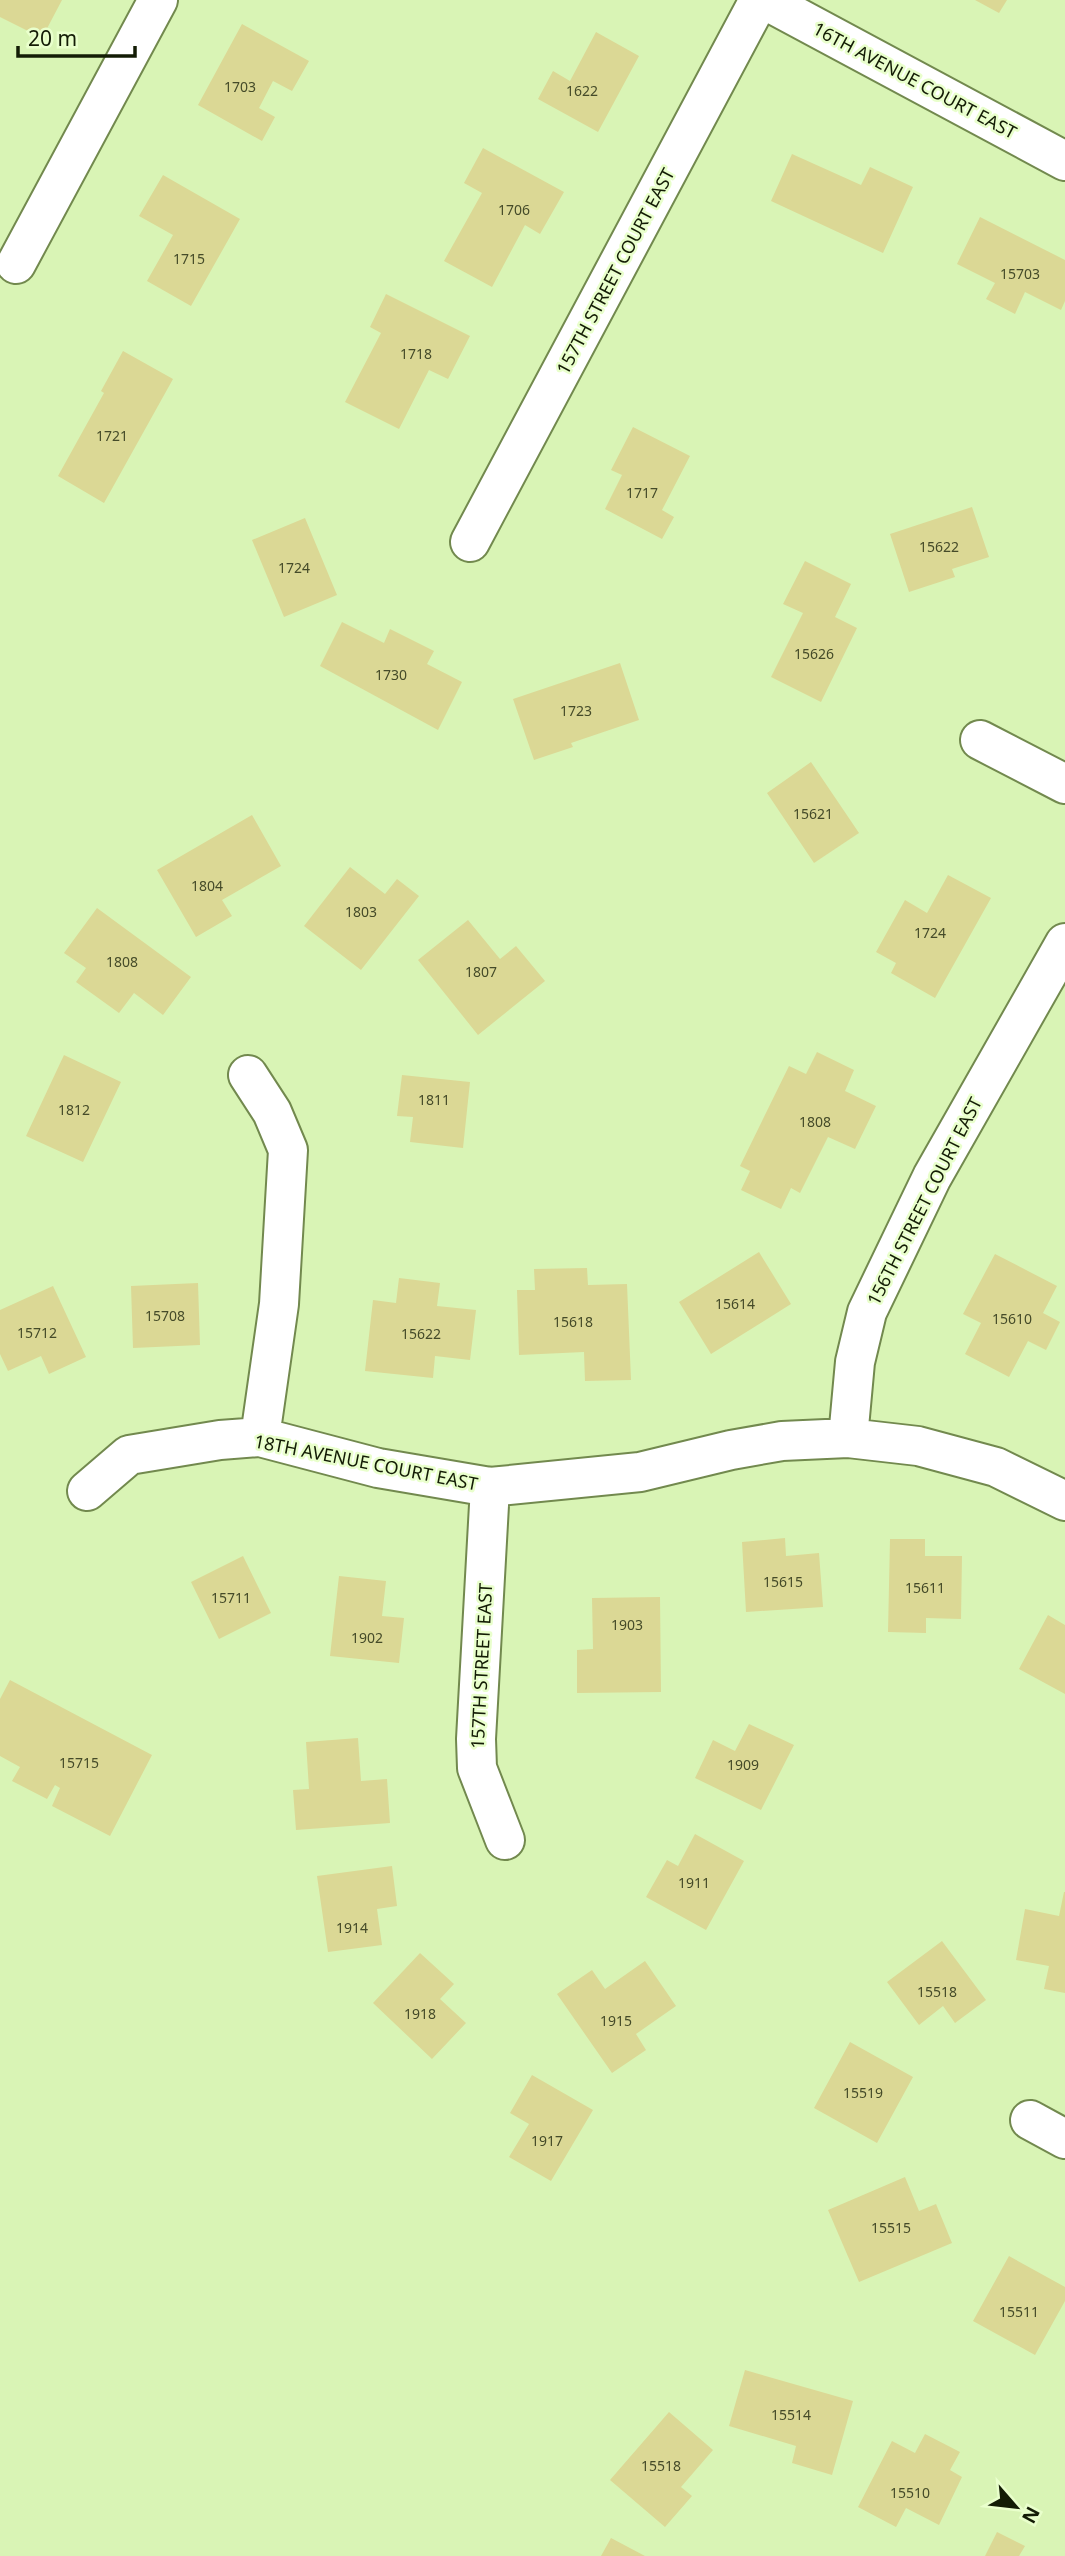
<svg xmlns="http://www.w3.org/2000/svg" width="1065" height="2556" viewBox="0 0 1065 2556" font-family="'Noto Sans',sans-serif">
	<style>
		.building { fill: #dbd895 }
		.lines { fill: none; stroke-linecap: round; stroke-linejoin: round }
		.minor-casing { stroke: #72894e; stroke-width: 42 }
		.minor { stroke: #fff; stroke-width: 38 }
		.labels { text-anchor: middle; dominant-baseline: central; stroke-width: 5; stroke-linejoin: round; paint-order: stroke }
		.number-label { font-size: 14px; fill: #454b29 }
		.street-label { font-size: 18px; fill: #131c05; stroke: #e9ffcc }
	</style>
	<rect width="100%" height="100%" fill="#d9f4b5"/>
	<!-- building -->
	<path class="building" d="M0 0H62L42 38 0 17Z
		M975 0H1007L999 13Z
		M242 24 309 61 292 91 273 81 259 108 275 117 262 141 198 105Z
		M596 32 639 56 598 132 538 99 553 71 570 81Z
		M483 148 564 192 540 234 525 225 492 287 444 261 482 193 464 183Z
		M792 154 861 185 870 167 913 187 883 253 771 201Z
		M163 175 240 219 191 306 147 281 173 235 139 216Z
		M980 217 1065 260V301L1061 310 1025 292 1015 314 986 299 995 283 957 264Z
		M386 294 470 336 448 379 429 370 399 429 345 402 381 333 370 327Z
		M123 351 173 379 104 503 58 476 104 393 101 391Z
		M633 427 690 456 662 510 674 517 662 539 605 509 622 475 611 470Z
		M972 507 989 557 952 569 955 577 909 592 890 534Z
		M305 518 337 595 284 617 252 540Z
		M805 561 851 584 835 617 857 628 821 702 771 677 803 613 783 604Z
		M342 622 384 643 390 629 434 651 427 664 462 682 438 730 320 666Z
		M620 663 639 720 571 743 573 747 534 760 513 699Z
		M811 762 859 833 814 863 767 793Z
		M252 815 281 866 222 900 232 916 196 937 157 870Z
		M350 867 385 894 397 879 419 896 361 970 304 926Z
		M948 875 991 898 935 998 891 973 896 963 876 952 905 900 927 913Z
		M97 908 191 977 163 1015 134 993 119 1013 76 982 86 968 64 953Z
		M468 920 500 959 516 946 545 981 478 1035 418 960Z
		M817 1052 854 1070 845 1091 876 1106 855 1149 828 1137 800 1193 791 1188 781 1209 741 1190 750 1171 740 1166 789 1066 806 1074Z
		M64 1055 121 1082 83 1162 26 1136Z
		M402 1075 470 1082 463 1148 410 1142 413 1117 397 1116Z
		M759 1252 791 1304 711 1354 679 1302Z
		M995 1254 1057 1286 1043 1313 1060 1322 1046 1350 1028 1341 1009 1377 965 1354 981 1323 963 1314Z
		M587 1268 588 1285 627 1284 631 1380 585 1381 584 1352 519 1355 517 1290H535L534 1269Z
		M399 1278 440 1283 437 1306 476 1310 470 1360 435 1356 433 1378 365 1371 373 1300 396 1303Z
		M198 1283 200 1345 133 1348 131 1286Z
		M53 1286 86 1357 49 1374 41 1356 8 1371 0 1354V1310Z
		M785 1538 786 1556 819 1553 823 1607 746 1612 742 1542Z
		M890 1539H925V1556H962L961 1619 926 1618V1633L888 1632Z
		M243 1556 271 1613 219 1639 191 1582Z
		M339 1576 386 1581 382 1616 404 1618 399 1663 330 1656Z
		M660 1597 661 1692 577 1693V1650L593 1649 592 1598Z
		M1048 1615 1065 1625V1694L1019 1669Z
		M10 1680 152 1755 110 1836 52 1806 60 1788 55 1785 47 1799 12 1781 20 1767 0 1756V1699Z
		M749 1724 794 1745 761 1810 695 1778 713 1740 735 1751Z
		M358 1738 361 1781 387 1779 390 1823 296 1830 293 1790 309 1789 306 1742Z
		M695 1834 744 1861 706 1930 646 1897 667 1860 678 1866Z
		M392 1866 397 1906 377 1909 382 1945 328 1952 317 1876Z
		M1064 1892H1065V1993L1044 1989 1049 1966 1016 1960 1025 1909 1059 1916Z
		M942 1941 986 2000 955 2023 943 2006 919 2025 887 1982Z
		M420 1953 454 1984 440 1999 466 2023 432 2059 373 2003Z
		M645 1961 676 2006 636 2034 646 2050 612 2073 557 1994 592 1970 605 1989Z
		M850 2042 913 2077 877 2143 814 2108Z
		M532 2075 593 2110 551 2181 509 2157 529 2124 510 2113Z
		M905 2177 919 2211 936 2204 952 2243 859 2282 828 2210Z
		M1009 2256 1065 2287V2301L1035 2355 973 2321Z
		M745 2370 853 2401 832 2475 792 2463 796 2446 729 2426Z
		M669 2412 713 2450 681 2487 692 2496 665 2527 610 2480Z
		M925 2434 960 2452 950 2470 962 2477 939 2525 906 2508 896 2527 858 2507 892 2441 915 2453Z
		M997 2532 1025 2546 1019 2556H985Z
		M611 2538 645 2556H601Z"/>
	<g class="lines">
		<defs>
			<path id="minor" d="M765 0 1065 161
				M16 264 158 0
				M470 542 759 0
				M980 740 1065 784
				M248 1075 272 1112 288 1150 279 1304 260 1437
				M848 1438 855 1362 867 1312 932 1177 1065 943
				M490 1487 476 1739 477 1768 505 1840
				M87 1491 129 1455 220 1440 260 1437 378 1468 490 1487 640 1472 731 1450 782 1441 848 1438 918 1446 996 1467 1065 1501
				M1030 2120 1065 2139"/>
		</defs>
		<!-- minor casing -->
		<use href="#minor" class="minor-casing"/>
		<!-- minor -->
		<use href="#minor" class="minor"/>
	</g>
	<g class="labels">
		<!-- number labels -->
		<g class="number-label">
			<text x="240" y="86">1703</text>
			<text x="582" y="90">1622</text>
			<text x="514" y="209">1706</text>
			<text x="189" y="258">1715</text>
			<text x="1020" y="273">15703</text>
			<text x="416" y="353">1718</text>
			<text x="112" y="435">1721</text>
			<text x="642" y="492">1717</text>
			<text x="939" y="546">15622</text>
			<text x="294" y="567">1724</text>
			<text x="814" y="653">15626</text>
			<text x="391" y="674">1730</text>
			<text x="576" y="710">1723</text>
			<text x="813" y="813">15621</text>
			<text x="207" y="885">1804</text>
			<text x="361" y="911">1803</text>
			<text x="930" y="932">1724</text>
			<text x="122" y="961">1808</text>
			<text x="481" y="971">1807</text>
			<text x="434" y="1099">1811</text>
			<text x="74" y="1109">1812</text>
			<text x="815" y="1121">1808</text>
			<text x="735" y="1303">15614</text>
			<text x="165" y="1315">15708</text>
			<text x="1012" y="1318">15610</text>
			<text x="573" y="1321">15618</text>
			<text x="37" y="1332">15712</text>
			<text x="421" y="1333">15622</text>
			<text x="783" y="1581">15615</text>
			<text x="925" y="1587">15611</text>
			<text x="231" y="1597">15711</text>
			<text x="627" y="1624">1903</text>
			<text x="367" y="1637">1902</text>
			<text x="79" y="1762">15715</text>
			<text x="743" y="1764">1909</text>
			<text x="694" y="1882">1911</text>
			<text x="352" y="1927">1914</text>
			<text x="937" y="1991">15518</text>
			<text x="420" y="2013">1918</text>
			<text x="616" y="2020">1915</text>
			<text x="863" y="2092">15519</text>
			<text x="547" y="2140">1917</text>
			<text x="891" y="2227">15515</text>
			<text x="1019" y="2311">15511</text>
			<text x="791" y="2414">15514</text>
			<text x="661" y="2465">15518</text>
			<text x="910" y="2492">15510</text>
		</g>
		<!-- street labels -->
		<g class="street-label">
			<text transform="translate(915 80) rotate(28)">16TH AVENUE COURT EAST</text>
			<text transform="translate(615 271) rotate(-62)">157TH STREET COURT EAST</text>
			<text transform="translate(924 1201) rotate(-63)">156TH STREET COURT EAST</text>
			<text transform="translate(366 1462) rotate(11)">18TH AVENUE COURT EAST</text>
			<text transform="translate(481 1666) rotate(-87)">157TH STREET EAST</text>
		</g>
	</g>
	<!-- north arrow -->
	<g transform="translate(1016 2507) rotate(118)" stroke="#e9ffcc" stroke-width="5" paint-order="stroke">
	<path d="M0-5L12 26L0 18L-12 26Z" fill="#131c05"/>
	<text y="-10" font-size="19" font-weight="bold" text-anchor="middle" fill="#131c05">N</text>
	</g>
	<!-- scale -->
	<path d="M18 46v10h117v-10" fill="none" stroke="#131c05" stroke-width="3.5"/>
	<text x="28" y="46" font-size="21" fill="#131c05" stroke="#e9ffcc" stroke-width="5" paint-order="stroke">20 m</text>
</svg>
